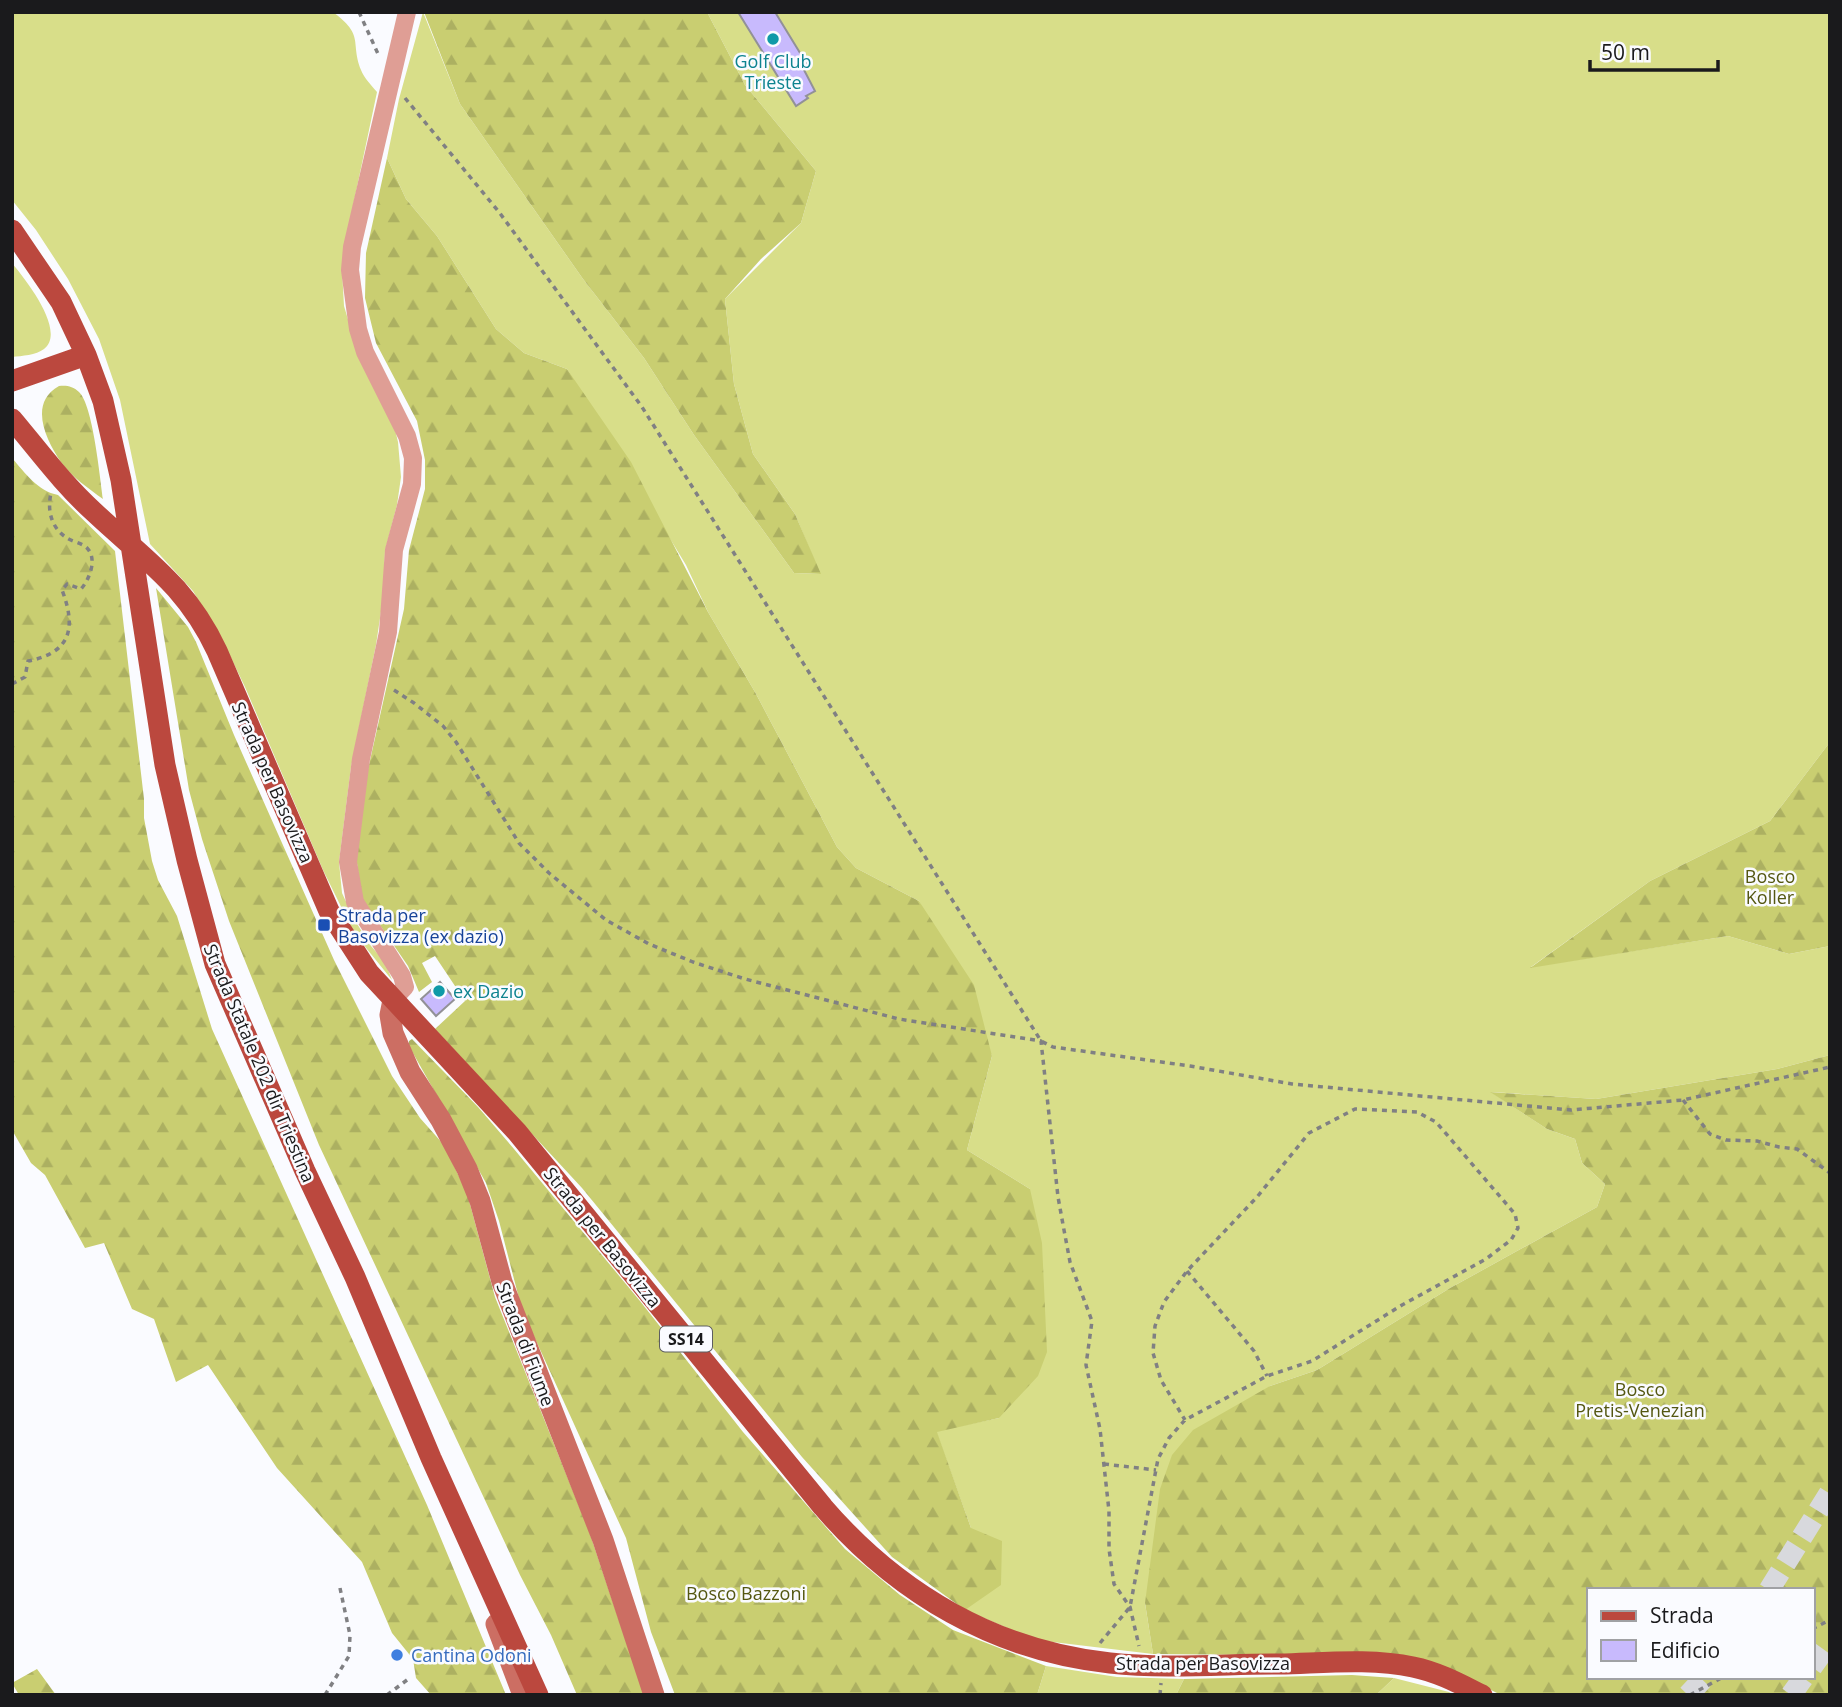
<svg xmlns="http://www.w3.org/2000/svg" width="1842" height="1707" viewBox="0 0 1842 1707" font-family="'Open Sans',sans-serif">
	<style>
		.grass { fill: #d8de89 }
		.forest { fill: url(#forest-firs); fill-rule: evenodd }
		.building { fill: #c8bafd; stroke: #929197; stroke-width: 2 }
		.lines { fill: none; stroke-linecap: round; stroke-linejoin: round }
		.highway-tunnel { stroke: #d8d9dd; stroke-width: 21; stroke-dasharray: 21 10; stroke-linecap: butt }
		.path { stroke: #808083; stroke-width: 3.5; stroke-dasharray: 5 5; stroke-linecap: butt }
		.street { stroke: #df9e95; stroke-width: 18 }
		.secondary { stroke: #cc6e63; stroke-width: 21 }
		.primary { stroke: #bb483e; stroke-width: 21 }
		.culture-dot { fill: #0f9aa8; stroke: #fafbff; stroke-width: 2.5 }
		.transit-dot { fill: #1a4fb4; stroke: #fafbff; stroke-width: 2.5 }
		.shop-dot { fill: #3f7fe0; stroke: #fafbff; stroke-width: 2.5 }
		.labels { text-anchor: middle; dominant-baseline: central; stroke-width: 5; stroke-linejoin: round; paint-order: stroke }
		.shield { fill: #fafbff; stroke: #5d5e60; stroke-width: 2 }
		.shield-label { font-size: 16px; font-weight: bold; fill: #1a1a1c }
		.culture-label { font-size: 18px; fill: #0d838f; stroke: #fafbff }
		.street-label { font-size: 18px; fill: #1a1a1c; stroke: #fafbff }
		.park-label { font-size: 18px; fill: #545711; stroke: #fafbff }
		.transit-label { font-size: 18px; fill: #164399; stroke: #fafbff; text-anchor: start }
		.shop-label { font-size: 18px; fill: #366cbe; stroke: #fafbff; text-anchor: start }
	</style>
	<defs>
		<pattern id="forest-firs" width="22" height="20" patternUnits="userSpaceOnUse" patternTransform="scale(1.75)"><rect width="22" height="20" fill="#c9ce71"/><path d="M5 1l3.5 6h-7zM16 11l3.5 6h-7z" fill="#acb061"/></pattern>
	</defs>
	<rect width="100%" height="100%" fill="#fafbff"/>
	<!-- grass -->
	<path class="grass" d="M12 12H333C365 36 350 41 361 70 364 78 372 86 377 92L345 244 342 270 344 306 358 353 392 417 398 442 401 477 397 505 385 551 383 598 376 645 351 767 339 862 342 893 354 919 371 946 385 962 392 980 354 933 323 870 245 687 221 637 193 591 150 544 120 400 99 339 68 279 36 230 12 200Z
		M423 12 460 104 583 279 644 358 694 435 794 573 820 574 795 514 753 454 734 384 725 299 801 223 816 171 745 85 707 12H1830V742L1770 821 1650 881 1531 967 1728 936 1789 954 1830 946V1055L1777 1069 1596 1099 1491 1092 1547 1129 1575 1139 1582 1163 1605 1184 1597 1207 1450 1288 1317 1370 1270 1386 1145 1603 1153 1654 1036 1640 965 1610 971 1528 936 1431 999 1418 1030 1189 967 1150 992 1056 919 901 856 868 837 847 755 692 708 612 686 565 567 369 524 353 496 329 437 236 406 199 387 158 399 99Z
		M12 263C25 279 67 331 44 349 36 355 22 356 12 357Z
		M1046 1666 1117 1677 1184 1679 1176 1695H1037Z
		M1394 1678 1449 1692 1454 1695H1376Z"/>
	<!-- forest -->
	<path class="forest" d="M424 12H707L745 85 816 171 801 223 761 259 725 299 734 384 753 454 795 514 821 574 794 573 694 435 644 358 583 279 460 104Z
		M387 158 406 199 437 236 496 329 524 353 567 369 631 462 708 612 755 692 837 847 856 868 919 901 974 985 992 1056 967 1150 1030 1189 1042 1243 1047 1352 1038 1376 999 1418 937 1432 971 1528 1002 1541 1001 1585 965 1610 892 1557 802 1457 582 1188 435 1029 465 1001 435 956 422 963 432 982 419 992 408 966 362 899 356 856 362 796 404 609 409 550 425 489V460L417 421 376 343 365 298 366 253Z
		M59 386C66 385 73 386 79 392 93 405 100 478 103 499 89 489 72 477 61 462 46 440 28 403 59 386Z
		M12 458C25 473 38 491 58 495L115 551 144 799V818L152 861 158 880 177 916 212 1029 427 1505 506 1695H431L416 1678 413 1659 392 1633 362 1562 277 1468 208 1365 176 1382 154 1319 132 1309 104 1243 85 1248 45 1175 31 1163 12 1130Z
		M156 588 188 627 196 642 234 735 334 960 392 1076 420 1118 444 1145 467 1193 495 1297 589 1531 644 1695H577L551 1635 520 1575 319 1145 229 921 202 839 189 790Z
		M1830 742V946L1789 954 1728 936 1530 968 1650 881 1770 821Z
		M412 1039 478 1107 514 1149 640 1301 743 1432 845 1549 900 1595 953 1630 1046 1666 1037 1695H675L651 1632 626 1538 522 1310 499 1221 486 1183 409 1046V1041Z
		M1830 1055V1695H1501L1459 1674 1259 1655 1153 1654 1145 1603 1160 1489 1172 1455 1193 1430 1270 1386 1317 1370 1450 1288 1597 1207 1605 1184 1582 1163 1575 1139 1547 1129 1490 1092 1596 1099 1777 1069ZM1588 1590H1812V1677H1588Z
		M37 1669 56 1695H19L12 1683Z
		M1352 1675 1394 1678 1376 1695H1176L1184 1679Z"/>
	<!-- building -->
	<path class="building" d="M738 12H775L808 66 803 68 815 91 806 96 808 98 796 106Z
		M440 982 455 999 436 1016 421 999Z"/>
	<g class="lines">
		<!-- highway-tunnel -->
		<path class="highway-tunnel" d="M1769 1590 1830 1492
			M1812 1667 1830 1642
			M1688 1695 1705 1677
			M1791 1695 1804 1677"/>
		<!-- path -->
		<path class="path" d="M359 12 379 56
			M405 98 499 212 642 407 1041 1041 1053 1047 1190 1066 1292 1084 1571 1110 1683 1100 1830 1067
			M12 684 25 677 28 661C70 653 77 629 62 590L67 584 81 589C89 580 98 559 87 548 82 543 73 542 67 538 51 528 47 510 51 493
			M394 690 414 703 443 726 456 742 519 843 549 873 606 920 649 944 693 962 745 979 899 1019 1041 1041 1058 1197 1064 1230 1070 1262 1092 1321 1086 1365 1100 1429 1109 1511V1549L1114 1584 1130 1607 1139 1646
			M1683 1100 1710 1134 1726 1140 1757 1141 1779 1147 1797 1149 1830 1173
			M1187 1271 1254 1351 1267 1376
			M1104 1464 1156 1470
			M1812 1629 1830 1620
			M1100 1643 1130 1607 1158 1459 1169 1438 1185 1420 1267 1376 1312 1361 1402 1305 1486 1259 1511 1240 1518 1228 1515 1214 1436 1122 1417 1112 1355 1109 1309 1133 1257 1197 1187 1271 1164 1302 1155 1326 1153 1353 1161 1380 1185 1420
			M325 1695 349 1656 350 1635 340 1588
			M387 1695 411 1677
			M1160 1695 1161 1683
			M1690 1695 1723 1677"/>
		<!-- street -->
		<path class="street" d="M393 1000 405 987 402 976 355 902 348 862 361 759 388 632 394 550 412 484 413 458 407 436 365 352 358 329 350 270 352 247 407 12"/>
		<!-- secondary -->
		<path class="secondary" d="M393 1000 390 1015 393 1033 410 1072 441 1120 467 1169 480 1201 502 1282 603 1540 654 1695
			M496 1624 523 1695"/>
		<!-- primary -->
		<path class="primary" d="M12 230 61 302 86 355 103 401 121 480 165 765 187 860 215 964 305 1171 355 1277 431 1458 538 1695
			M12 381 86 355
			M12 419C39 451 63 484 94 512 145 560 186 585 217 651L329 911 369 973 517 1132 823 1507C898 1594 996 1651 1110 1663 1166 1669 1224 1664 1280 1664 1324 1663 1371 1658 1413 1667 1438 1672 1460 1684 1482 1695"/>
	</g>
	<!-- markers -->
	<g class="culture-dot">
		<circle cx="773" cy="39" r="7"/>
		<circle cx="439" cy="991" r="7"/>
	</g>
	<rect class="transit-dot" x="317" y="918" width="14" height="14" rx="3.5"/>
	<circle class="shop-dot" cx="397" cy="1655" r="7"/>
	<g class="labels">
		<!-- shield labels -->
		<rect class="shield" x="660" y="1326.5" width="52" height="25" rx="5"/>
		<g class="shield-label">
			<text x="686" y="1339">SS14</text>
		</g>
		<!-- culture labels -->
		<g class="culture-label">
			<text x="773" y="61">Golf Club<tspan x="773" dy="21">Trieste</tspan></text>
			<text x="453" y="991" text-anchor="start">ex Dazio</text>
		</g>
		<!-- street labels -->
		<g class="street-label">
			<text transform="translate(273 782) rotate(66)">Strada per Basovizza</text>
			<text transform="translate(260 1063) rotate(67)">Strada Statale 202 dir Triestina</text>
			<text transform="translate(603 1237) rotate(51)">Strada per Basovizza</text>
			<text transform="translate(526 1344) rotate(69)">Strada di Fiume</text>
			<text x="1203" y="1663">Strada per Basovizza</text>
		</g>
		<!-- park labels -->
		<g class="park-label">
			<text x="1770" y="876">Bosco<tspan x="1770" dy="21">Koller</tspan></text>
			<text x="1640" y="1389">Bosco<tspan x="1640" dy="21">Pretis-Venezian</tspan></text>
			<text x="746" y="1593">Bosco Bazzoni</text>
		</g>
		<!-- transit labels -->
		<g class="transit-label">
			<text x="338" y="915">Strada per<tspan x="338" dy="21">Basovizza (ex dazio)</tspan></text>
		</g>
		<!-- shop labels -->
		<g class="shop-label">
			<text x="411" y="1655">Cantina Odoni</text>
		</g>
	</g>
	<!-- border -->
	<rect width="1842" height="1707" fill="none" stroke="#1a1a1c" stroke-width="28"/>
	<!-- legend -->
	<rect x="1587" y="1588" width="228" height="91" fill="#fafbff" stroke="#a0a1a4" stroke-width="2"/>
	<rect x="1601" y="1611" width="35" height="10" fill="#bb483e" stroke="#a0a1a4" stroke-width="2"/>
	<text x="1650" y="1623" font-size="21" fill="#1a1a1c">Strada</text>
	<rect x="1601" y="1640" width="35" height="21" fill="#c8bafd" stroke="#a0a1a4" stroke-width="2"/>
	<text x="1650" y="1658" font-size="21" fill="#1a1a1c">Edificio</text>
	<!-- scale -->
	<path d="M1590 60v10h128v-10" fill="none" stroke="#1a1a1c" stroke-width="3.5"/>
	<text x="1601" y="60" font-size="21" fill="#1a1a1c" stroke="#fafbff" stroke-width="5" paint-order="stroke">50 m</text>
</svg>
